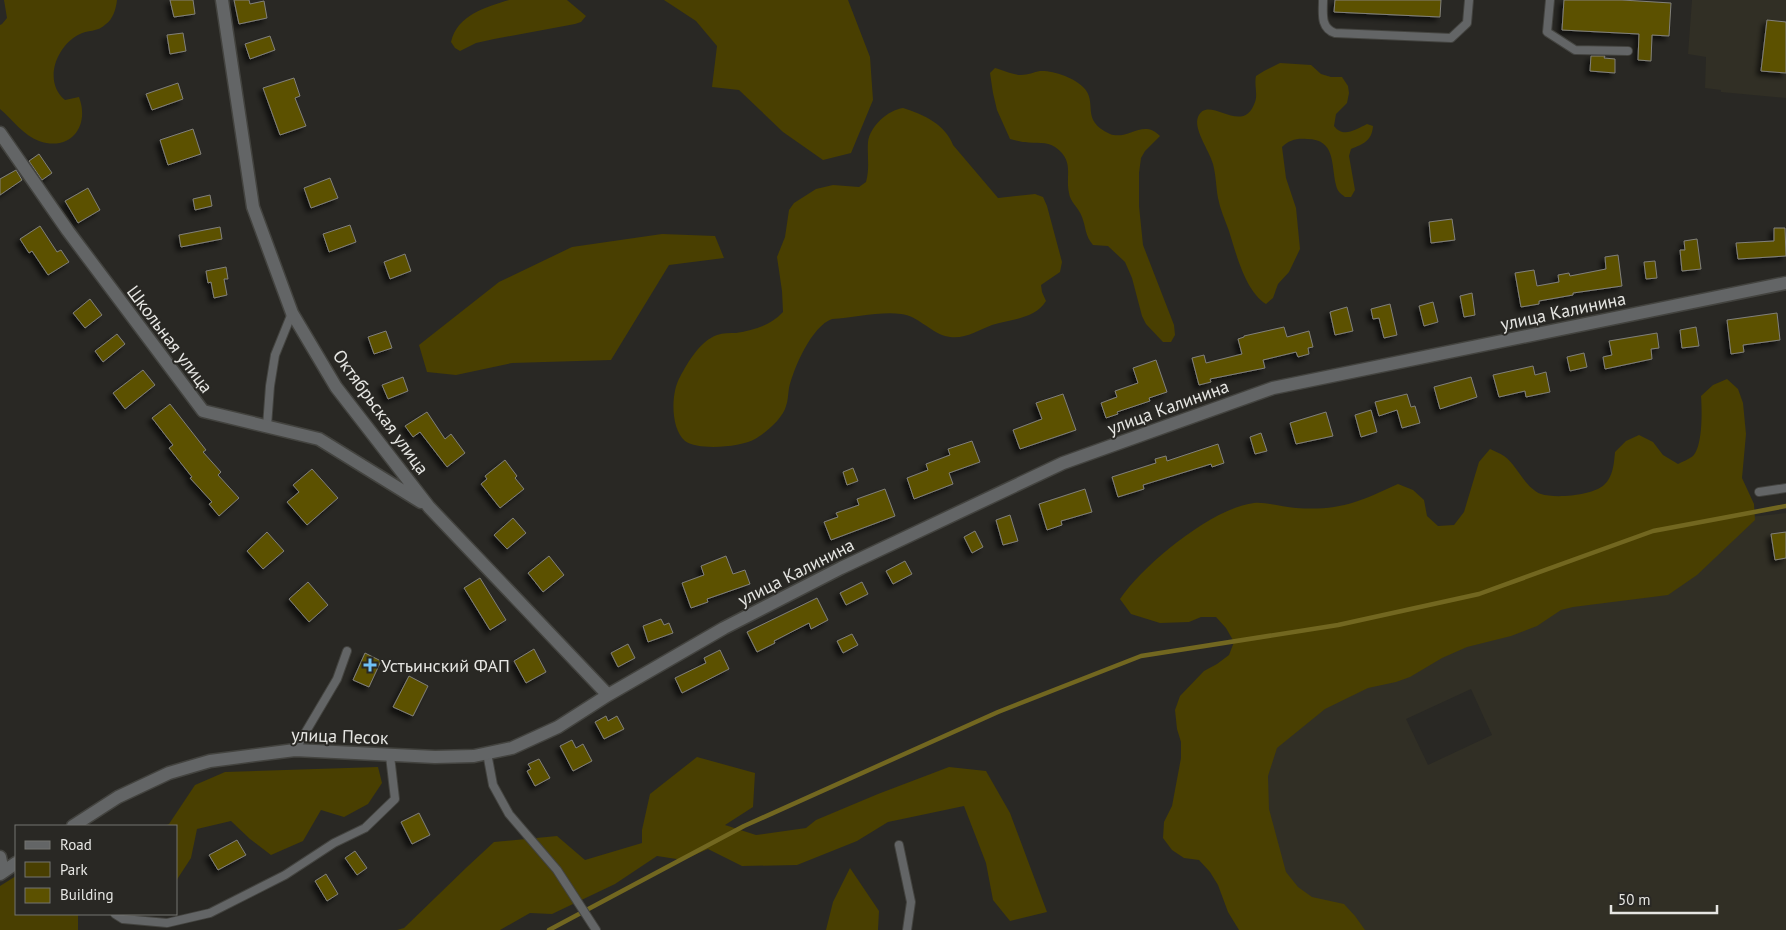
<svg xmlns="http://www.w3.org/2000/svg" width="1786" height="930" viewBox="0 0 1786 930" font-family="'PT Sans',sans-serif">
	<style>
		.built { fill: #312f25; fill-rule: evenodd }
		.green { fill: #493f01 }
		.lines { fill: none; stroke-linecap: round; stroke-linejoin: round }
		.stream { stroke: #726720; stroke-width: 4.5 }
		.building { fill: #5c5100; stroke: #81807b; filter: url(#shadow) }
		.service-casing { stroke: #43433f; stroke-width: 10 }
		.minor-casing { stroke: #43433f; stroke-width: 15 }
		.service { stroke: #636566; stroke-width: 8 }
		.minor { stroke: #636566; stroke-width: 12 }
		.poi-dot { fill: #70c1f4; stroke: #292824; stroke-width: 2 }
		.labels { text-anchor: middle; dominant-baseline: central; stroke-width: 4; stroke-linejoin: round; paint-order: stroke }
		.street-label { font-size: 18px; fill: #e6e6e3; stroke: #292824 }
		.poi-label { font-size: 18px; fill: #e6e6e3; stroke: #292824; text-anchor: start }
	</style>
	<defs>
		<filter id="shadow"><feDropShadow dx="-4" dy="4" stdDeviation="2.5" flood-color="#0009"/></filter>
	</defs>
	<rect width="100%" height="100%" fill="#292824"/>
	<!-- built -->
	<path class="built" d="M1692 0H1786V98L1721 92V90L1705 88 1706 57 1688 54Z
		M1786 513V930H1301L1236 717 1683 524ZM1471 689 1492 735 1428 765 1406 719Z"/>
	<!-- green -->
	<path class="green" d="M4 0H117C116 9 113 19 106 24 97 33 88 29 78 35 56 47 43 82 65 100L79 97C90 126 71 152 39 141 24 136 12 119 0 109V25L2 24 7 18Z
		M509 0H567L586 16 581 22 575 24 494 39 476 43 460 51 455 48 451 42C457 15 486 7 509 0Z
		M664 0H848L870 57 873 100 851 153 823 160 783 132 739 90 712 87 717 46 696 21Z
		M1280 63 1311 65 1321 74 1331 77H1342L1348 86 1349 93 1347 103 1336 114 1334 126C1343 138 1355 130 1367 124L1373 126C1372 141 1363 144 1351 149L1349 156 1355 190 1351 197H1345C1341 194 1337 191 1336 185 1331 165 1336 139 1307 139 1297 138 1289 140 1282 147L1286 178 1296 208 1300 249 1289 272 1278 284 1273 298 1266 304C1245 291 1236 253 1229 231 1225 220 1220 209 1218 198 1216 187 1216 175 1213 164 1210 152 1193 129 1198 117 1208 93 1243 138 1255 102 1258 94 1254 85 1256 76L1264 71Z
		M995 68C1003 70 1013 75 1021 75 1028 75 1034 72 1040 71 1052 70 1075 78 1083 87 1099 102 1079 120 1110 134 1128 141 1143 118 1160 136L1145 151 1141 158 1139 173V206L1143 245 1174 325 1175 335 1171 342H1163L1146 324 1142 316 1132 278 1125 262 1108 246 1093 245C1085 236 1086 227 1082 217 1079 208 1070 202 1069 193 1065 175 1075 161 1055 147 1047 141 1035 144 1025 142 1020 142 1015 140 1010 139L997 110 993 93 990 73Z
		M903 108C923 114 946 125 953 145L998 198 1035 194 1043 197 1047 206 1062 262 1060 272 1041 285 1042 292 1046 301C1035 319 1011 319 992 325 976 331 963 341 945 336 929 331 918 316 901 314 881 311 853 318 832 319 812 326 794 367 789 388 788 394 788 401 786 406 783 418 766 433 755 439 741 447 699 451 685 441 670 428 671 392 680 377 688 362 700 341 717 335 723 333 730 333 736 333 754 330 770 326 783 312L782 291 777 257 785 237 789 210 794 203 816 189 833 185 859 187 866 182C870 168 867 155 868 142 870 126 888 110 903 108Z
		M662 234 715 236 724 258 669 265 611 360 512 363 456 375 427 372 419 345 499 282 572 247Z
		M1727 379 1738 389 1743 403 1746 434 1742 478 1754 504 1755 520 1697 575 1668 595 1573 607 1561 610 1537 626 1511 636 1467 647 1442 658 1410 677 1396 682 1368 688 1325 709 1277 748 1268 776 1269 809 1286 872 1298 887 1312 897 1344 904 1355 916 1365 930H1239L1228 912 1218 885 1210 872 1199 860 1184 858 1172 850 1163 838 1164 822 1172 806 1181 758V742L1177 729 1175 710 1180 696 1204 671 1217 664 1229 655 1234 642 1226 628 1216 617H1201L1189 622 1160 623 1131 614 1120 599C1144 564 1212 508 1254 503 1268 502 1282 507 1296 508 1339 511 1359 502 1398 484L1413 490 1424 500 1427 516 1438 526 1454 525 1464 512 1479 462 1490 449C1494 451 1500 453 1504 456 1518 466 1524 487 1541 494 1556 499 1593 495 1604 485 1613 477 1614 463 1615 452L1626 441 1639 435 1653 442 1663 455 1678 464C1682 462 1689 459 1693 456 1703 446 1702 410 1701 396L1713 385Z
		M697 757 755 773 753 807 725 825 756 835 806 828 816 820 878 794 949 767 986 771 1010 813 1047 912 1010 921 993 900 986 863 964 806 888 822 857 841 797 865 742 866 708 849 683 860 657 856 615 884 552 914 530 913 500 930H397L404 928 467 867 494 842 557 836 585 860 642 843V830L650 794Z
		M378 767 382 783 368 804 344 817 321 810 303 841 271 855 250 839 231 821 197 829 191 858 176 881V826H164L169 824 195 785 225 772Z
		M850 868 879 911 878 930H826L833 902Z
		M16 876V914H78V930H0V886Z"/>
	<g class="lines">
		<!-- stream -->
		<path class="stream" d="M549 930 744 826 998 712 1141 656 1338 625 1479 594 1653 531 1786 506"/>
	</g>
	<!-- building -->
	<path class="building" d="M170 0H193L195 14 174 17Z
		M234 0H249L250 4 264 1 267 18 239 24Z
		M1335 0H1441L1440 17 1334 12Z
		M1564 0H1622L1671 3 1669 36 1652 35 1651 61 1638 60 1639 34 1562 30Z
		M1767 20 1786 22V73L1761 71Z
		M183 33 186 51 170 54 167 35Z
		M270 36 275 50 250 59 245 44Z
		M1591 56H1605L1604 58 1615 59V73L1590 71Z
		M294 78 300 96 295 98 306 126 280 135 263 88Z
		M178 83 183 99 152 110 146 94Z
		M193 129 201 154 168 165 160 140Z
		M39 154 52 173 42 180 29 161Z
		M16 170 22 180 0 195V179Z
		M330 178 338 198 311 208 304 188Z
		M88 188 100 210 78 223 65 201Z
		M210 195 212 206 195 210 193 199Z
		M1452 219 1455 240 1431 243 1429 222Z
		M350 225 356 242 329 252 323 234Z
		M40 226 57 252 61 250 69 262 48 275 32 251 29 253 20 239Z
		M220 227 222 239 181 247 179 235Z
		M1774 228H1785L1786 256 1738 259 1736 243 1774 241Z
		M1697 239 1701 269 1682 271 1680 250H1685L1684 241Z
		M405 254 411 271 390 279 384 262Z
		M1618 255 1622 286 1573 293V295L1539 301V304L1521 307 1515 273 1534 270 1537 286 1559 282 1558 275 1569 273 1570 276 1606 269 1605 257Z
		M1655 261 1657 278 1646 279 1644 262Z
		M226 267 228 279H224L227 295 214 298 211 282 208 283 206 271Z
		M1472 293 1475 315 1464 317 1460 296Z
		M90 299 102 315 85 328 73 313Z
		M1433 302 1438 322 1424 326 1419 306Z
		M1390 304 1397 335 1384 338 1379 318 1373 319 1371 309Z
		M1347 307 1353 331 1335 335 1330 312Z
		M1777 313 1780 340 1743 345 1744 352 1731 354 1727 320Z
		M1284 327 1287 337 1309 331 1313 347 1308 348 1309 354 1298 357 1296 352 1263 360 1265 368 1210 379 1211 382 1199 385 1192 358 1204 355 1206 363 1242 354 1238 339 1244 337V336Z
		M1696 327 1699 346 1682 348 1680 330Z
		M386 331 392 348 374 354 368 337Z
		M1657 333 1659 348 1651 349 1652 359 1605 369 1603 357 1612 355 1609 341Z
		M117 334 125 344 103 362 95 351Z
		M1584 353 1587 367 1570 371 1567 357Z
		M1156 360 1167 392 1149 398 1150 401 1117 412 1118 414 1106 418 1101 403 1117 397 1115 391 1138 383 1133 368Z
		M1533 366 1535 375 1546 372 1550 392 1526 397 1525 391 1499 397 1493 375Z
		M143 370 155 385 125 409 113 393Z
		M403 377 408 391 388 399 382 385Z
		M1471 377 1477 397 1440 409 1434 387Z
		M1063 394 1076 430 1020 449 1013 430 1042 419 1036 403Z
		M1407 394 1411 407 1415 406 1420 423 1402 428 1397 410 1379 416 1375 402Z
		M170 404 206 450 203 452 221 472 218 475 239 498 219 516 209 504 212 502 190 478 192 477 169 448 173 445 152 418Z
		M1371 410 1377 432 1361 437 1355 415Z
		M427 412 445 439 451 434 465 453 447 467 420 432 413 437 405 426Z
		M1326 412 1333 436 1296 444 1290 423Z
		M1261 433 1267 451 1255 454 1250 437Z
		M972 441 980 462 949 473 953 484 914 499 907 478 928 470 926 464 950 455 948 449Z
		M1218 444 1224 463 1212 467 1211 464 1143 485 1144 489 1118 497 1112 477 1156 463 1155 459 1166 456 1167 461Z
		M505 460 517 476 515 478 524 489 500 508 481 484 487 479 485 476Z
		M853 468 858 481 847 485 843 472Z
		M312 469 338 498 307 525 287 502 299 492 293 485Z
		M885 489 895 516 831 540 824 522 838 517 836 513 859 505 857 499Z
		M1085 489 1092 512 1061 521 1062 525 1047 530 1039 504Z
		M1010 515 1018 541 1003 545 996 520Z
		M513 518 526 533 507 549 494 535Z
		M975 531 983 547 972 553 964 537Z
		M267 532 284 551 263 569 247 551Z
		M1786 532V558L1775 560 1771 534Z
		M549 556 564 575 543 592 528 573Z
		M726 556 733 574 745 570 750 584 707 599 708 602 691 608 682 583 704 575 701 566Z
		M905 561 912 574 893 584 886 571Z
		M480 578 506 620 490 630 464 588Z
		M308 582 328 605 309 622 289 599Z
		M862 582 868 594 846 605 840 593Z
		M817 598 828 620 811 629 809 623 774 641 775 643 757 652 747 632Z
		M661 619 664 625 669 623 673 633 648 642 643 626Z
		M852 634 858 645 843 653 837 641Z
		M628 644 635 658 618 667 611 653Z
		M534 649 546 672 526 683 514 661Z
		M720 650 729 669 682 693 675 678 706 663 704 658Z
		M365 653 381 661 369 687 353 680Z
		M409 676 428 686 413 716 393 707Z
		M606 716 608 721 617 716 624 729 604 739 595 722Z
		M572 740 576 748 583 744 592 761 573 771 560 746Z
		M539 759 550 778 535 786 527 771 531 769 528 764Z
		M419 813 430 835 412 844 401 822Z
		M237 840 246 855 218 870 209 855Z
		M355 851 367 868 357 875 345 858Z
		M326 874 338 894 327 901 315 881Z"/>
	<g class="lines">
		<defs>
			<path id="service" d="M1323 0C1323 13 1320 28 1335 33L1451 38 1467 23 1469 0
				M1550 0 1547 32 1575 50 1628 51
				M267 426 270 386 275 355 292 313
				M1759 492 1786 488
				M295 750 337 679 347 651
				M487 753 493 785 509 814 557 870 596 930
				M899 845 911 902 907 930
				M115 914 123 919 167 923 210 913 285 875 334 843 365 828 395 799 390 756"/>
			<path id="minor" d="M222 0 253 207 292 313 336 387 429 507 608 695
				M0 133 68 231 203 411 319 439 421 502
				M73 826 118 797 169 773 210 761 295 750 435 757 474 756 512 748 558 727 608 695 724 628 841 568 1063 463 1273 388 1786 283
				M0 857 3 872
				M0 874 16 863"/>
		</defs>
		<!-- service casing -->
		<use href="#service" class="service-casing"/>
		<!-- minor casing -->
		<use href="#minor" class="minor-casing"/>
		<!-- service -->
		<use href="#service" class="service"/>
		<!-- minor -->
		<use href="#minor" class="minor"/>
	</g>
	<!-- markers -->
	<path class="poi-dot" d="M367.5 657.5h5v5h5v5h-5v5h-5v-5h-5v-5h5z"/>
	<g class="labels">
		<!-- street labels -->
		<g class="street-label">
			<text transform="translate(1563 311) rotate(-12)">улица Калинина</text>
			<text transform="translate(170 339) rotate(53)">Школьная улица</text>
			<text transform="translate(1168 407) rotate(-20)">улица Калинина</text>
			<text transform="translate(381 412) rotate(54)">Октябрьская улица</text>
			<text transform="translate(796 572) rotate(-27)">улица Калинина</text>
			<text transform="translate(340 736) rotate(2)">улица Песок</text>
		</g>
		<!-- poi labels -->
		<g class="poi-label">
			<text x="381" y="665">Устьинский ФАП</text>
		</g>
	</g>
	<!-- legend -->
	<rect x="15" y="825" width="162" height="90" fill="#292824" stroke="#757470"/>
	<rect x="25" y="841" width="25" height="8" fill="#636566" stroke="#757470"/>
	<text x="60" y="850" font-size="15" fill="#e6e6e3">Road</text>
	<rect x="25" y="862" width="25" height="15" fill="#493f01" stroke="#757470"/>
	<text x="60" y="875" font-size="15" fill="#e6e6e3">Park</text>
	<rect x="25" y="888" width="25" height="15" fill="#5c5100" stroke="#757470"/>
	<text x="60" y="900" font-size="15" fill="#e6e6e3">Building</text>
	<!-- scale -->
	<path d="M1611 905v8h106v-8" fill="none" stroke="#e6e6e3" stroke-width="2.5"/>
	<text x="1618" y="905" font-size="15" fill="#e6e6e3" stroke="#292824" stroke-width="4" paint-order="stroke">50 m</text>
</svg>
